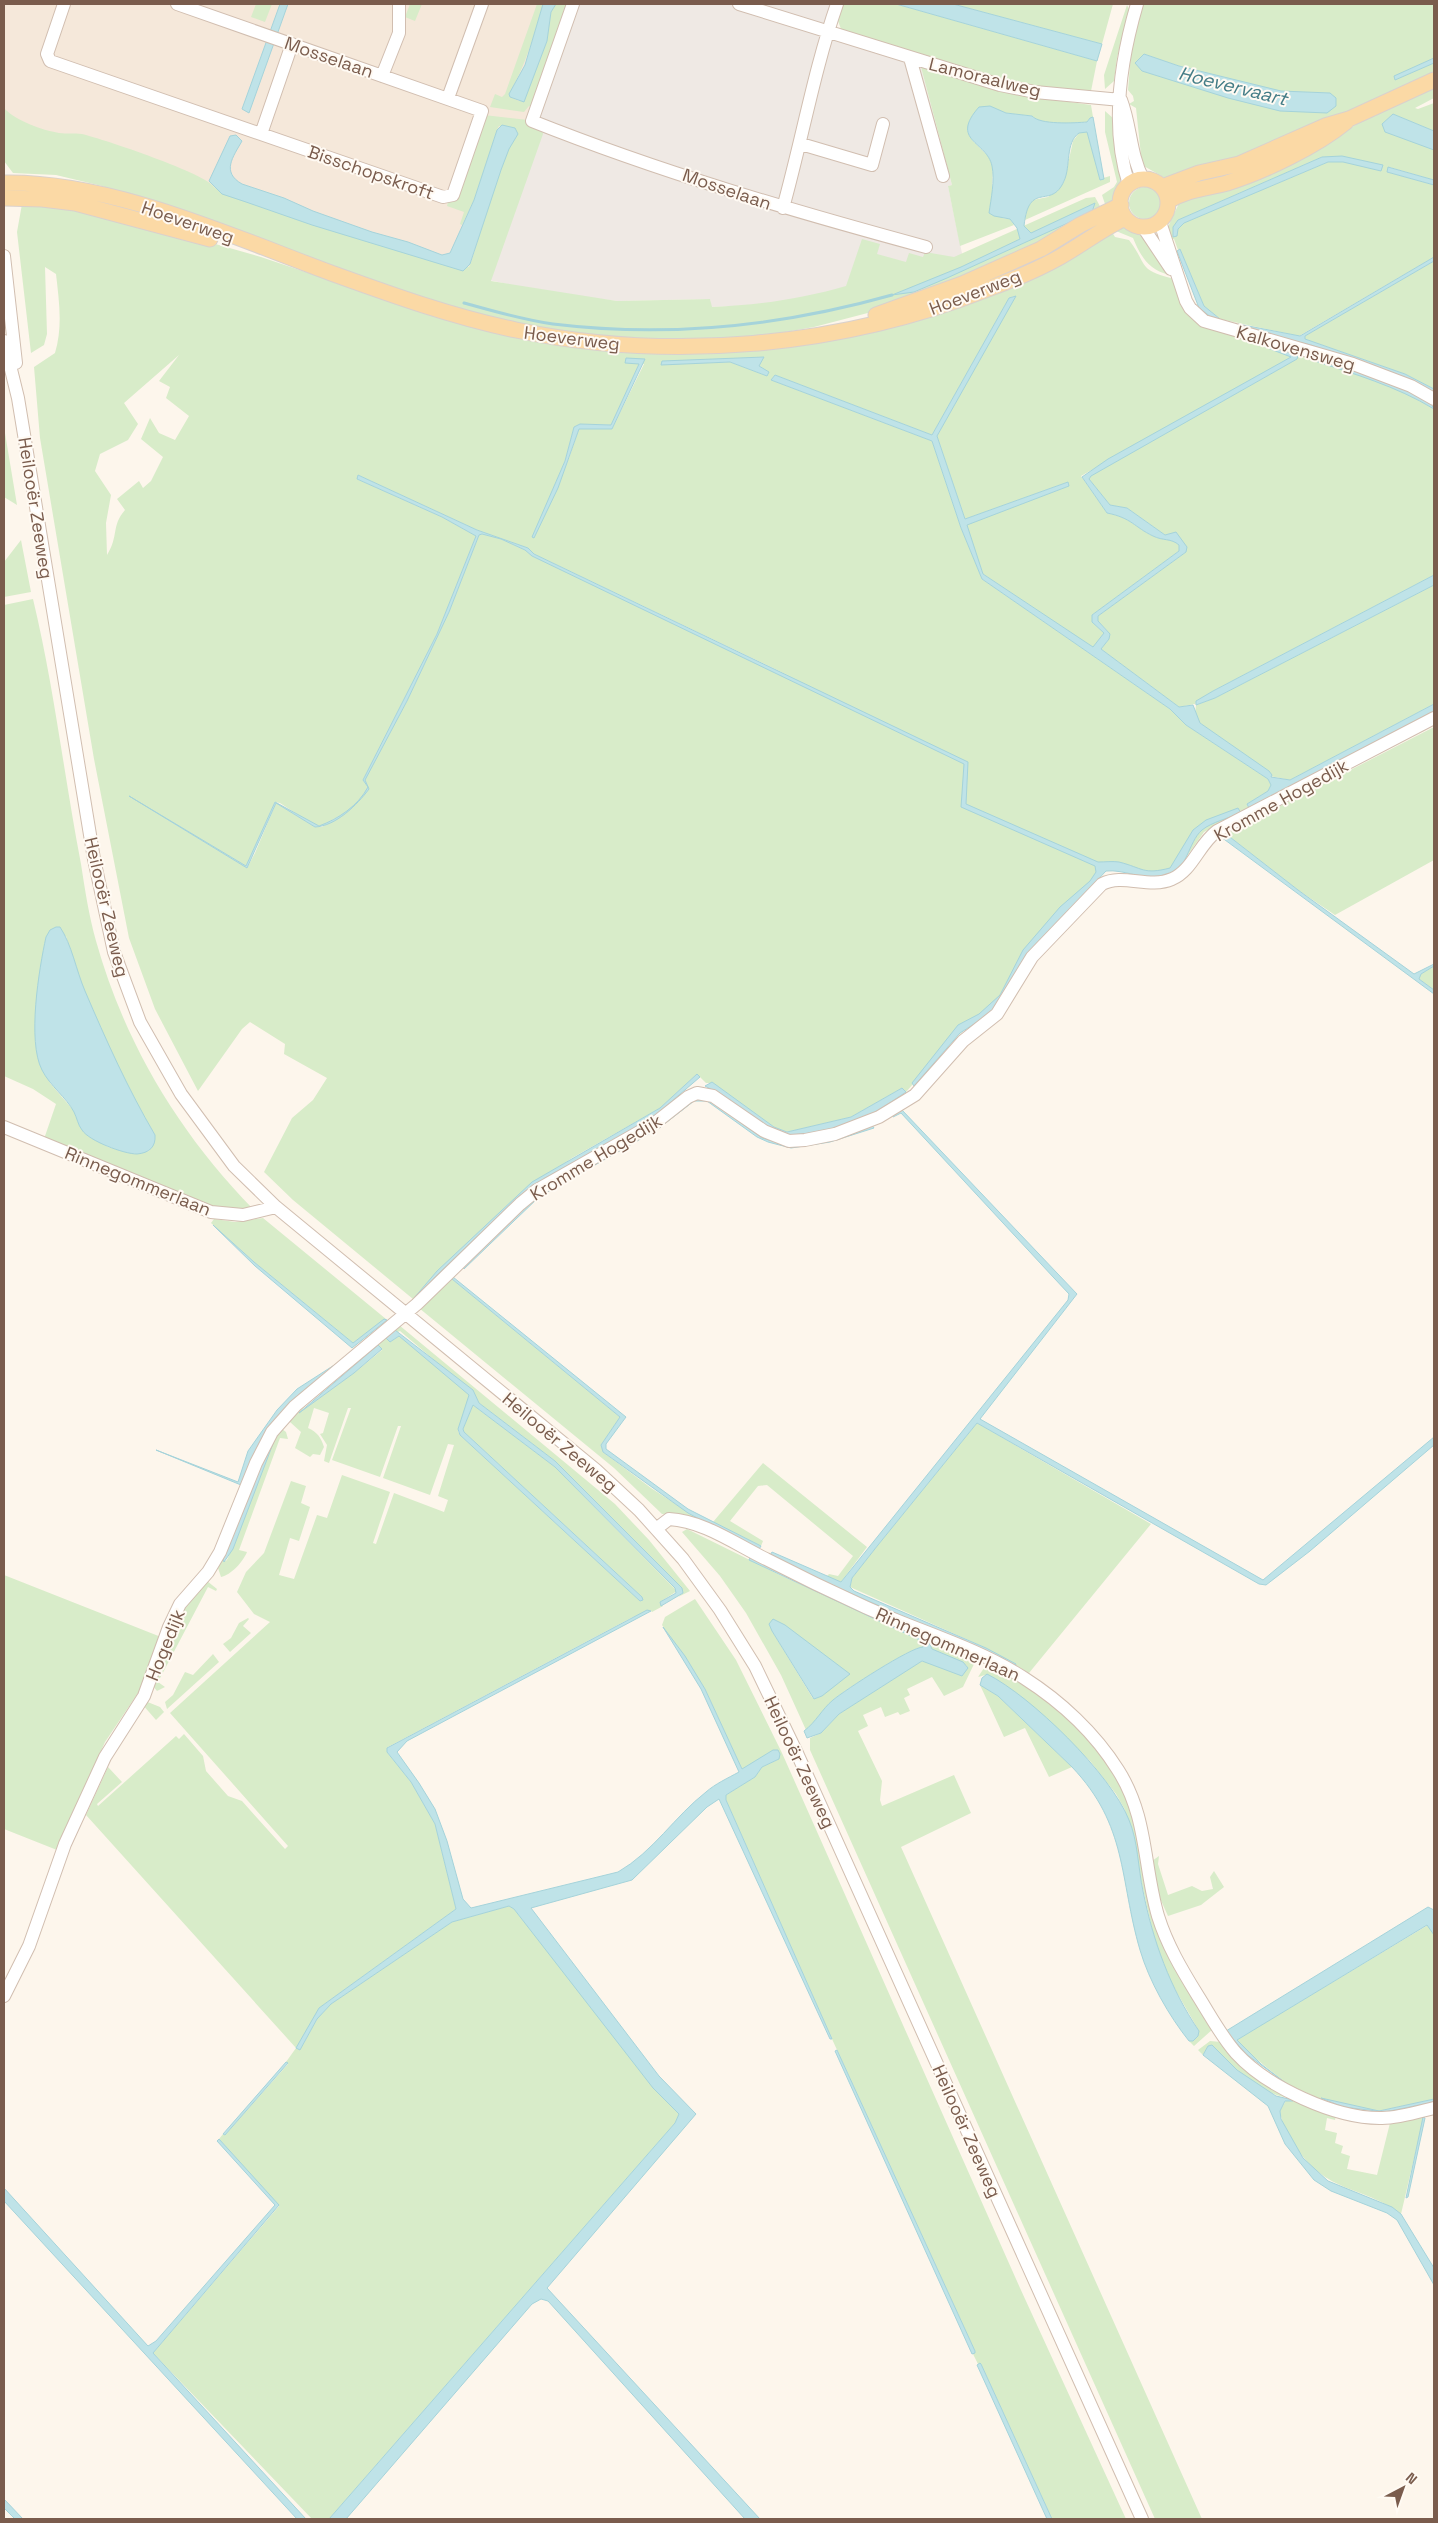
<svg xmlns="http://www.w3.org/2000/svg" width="1438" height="2523" viewBox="0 0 1438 2523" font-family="'Space Grotesk',sans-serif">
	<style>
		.residential { fill: #f5e8da }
		.industrial { fill: #efe9e4 }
		.green { fill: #d8ecc9; fill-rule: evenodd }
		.water { fill: #bfe3e8; stroke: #a5d3da }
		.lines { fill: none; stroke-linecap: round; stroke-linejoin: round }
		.stream { stroke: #a5d3da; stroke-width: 3 }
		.minor-casing { stroke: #d1beb0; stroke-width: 14 }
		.major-casing { stroke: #dad1cd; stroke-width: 17 }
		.minor { stroke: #fff; stroke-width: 12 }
		.major { stroke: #fbd9a5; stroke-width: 15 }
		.labels { text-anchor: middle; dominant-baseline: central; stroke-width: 4; stroke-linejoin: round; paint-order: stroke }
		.street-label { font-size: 18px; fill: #7a5c4d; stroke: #fffaf3 }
		.water-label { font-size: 19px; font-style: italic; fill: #437c86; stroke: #fffaf3 }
	</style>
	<rect width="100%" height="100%" fill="#fdf6ec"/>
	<!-- residential -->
	<path class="residential" d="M4 4H568L470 276 4 123Z"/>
	<!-- industrial -->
	<path class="industrial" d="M568 4H834L826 29 921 67 952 185 948 186 963 258 803 298 757 305 711 307 710 299 617 301 540 291 470 276Z"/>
	<!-- green -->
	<path class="green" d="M256 4H272L265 22 251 17Z
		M410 4H422L415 21 405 17Z
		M537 4H543C534 35 526 65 509 94L510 97 519 101 527 93 547 41 551 12 556 4H568L532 107 529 106 524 112 490 107 495 94 502 97 505 94Z
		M841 4H896L1097 61 1091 91 1030 85 999 79 841 29 838 21Z
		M953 4H1113L1102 44Z
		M1143 4H1434V58L1394 77 1396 79 1434 63V73L1237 160 1165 178 1142 165 1136 108 1129 104 1134 101 1133 96 1128 90 1131 53ZM1144 54 1179 66 1281 92 1330 93 1243 101 1142 71Z
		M1127 5 1129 9 1117 58 1114 81 1105 89 1104 75Z
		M921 67 1020 95 1091 105 1093 117 1090 118 1087 122C1074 123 1040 126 1032 116L1006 113 992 108 972 140 990 158 993 167 992 186 1002 218 1010 219 1014 225 960 246 948 186 952 185Z
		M1434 87V98L1415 108 1418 109 1434 103V131L1393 114 1382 124 1434 150V180L1389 167 1387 172 1434 185V257L1299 336 1220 319 1204 306 1180 249 1178 250 1174 239 1169 241 1168 227 1180 201 1321 145 1366 119ZM1322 157 1381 171 1343 162H1328L1183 223 1178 229V220Z
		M4 108C16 121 42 130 59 133 67 134 74 133 82 134 103 139 208 174 215 188L469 267C481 238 497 157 516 138L506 126H499L497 130 474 200 462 225 460 224 464 212 447 206 448 202 484 115 528 120 526 124 542 129 543 134 491 281 617 301 710 299 712 307C759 305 801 299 846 286L862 239 880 244 877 254 906 262 909 253 923 257 925 252 954 257 1086 198 1095 197 1102 210 1045 243 883 309 814 327 780 333 736 339 684 341 569 334 453 310 102 186 56 175 13 173 4 161Z
		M1105 111 1114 119 1122 177 1115 198 1106 207 1102 195 1114 187 1117 182 1105 132Z
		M1087 131 1100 179 1110 176V182L1025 220 1026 209 1033 200 1048 197 1064 182 1073 141 1079 133Z
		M1129 203a16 16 0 1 1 32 0a16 16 0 1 1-32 0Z
		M22 204 59 205 159 228 261 257 406 306 635 352 900 323 1110 229 1115 237 1129 240C1149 266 1136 269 1174 279L1184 306 1255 341 1256 344 1292 357 1081 476 1107 513C1132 518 1134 527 1153 536 1163 541 1171 537 1179 545V551L1092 615V622L1104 633 1093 648 983 574 966 525 1068 486V482L965 519 937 436 1015 296 1009 298 932 435 775 375 771 380 932 441 961 528 982 579 1170 709 1186 725 1268 779 1271 785 1268 791 1247 804 1249 808 1204 832 1180 866 1164 876 1124 869 1103 871 1018 963 1002 998 949 1043 906 1092 902 1088 851 1117 787 1132 774 1127 712 1083H706L697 1074 660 1108 572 1158 529 1187 504 1208 413 1299 293 1200 264 1172 292 1118 313 1100 327 1078 284 1054 285 1044 250 1022 242 1029 198 1091 155 1009 129 938 94 759 40 438 34 367 55 353C63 326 59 301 56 274L45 267 47 334 44 345 31 353 17 232ZM179 355 159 381 170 387 166 398 189 416 175 440 159 433 150 418 141 439 163 457 151 481 143 488 139 481 117 499 125 510C111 526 119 536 107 555L106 523 111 495 95 471 100 454 128 440 138 424 124 403ZM763 357 759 366 768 372 767 376 730 362 661 364ZM639 364H644L612 429H579L569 458 533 538 565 461 574 427 580 424 611 425ZM358 475 477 530 528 548 534 554 800 681 532 556 525 550 501 539 482 534 479 535 449 612 407 701 364 780 369 789 363 796 368 787 363 780 437 634 476 536 442 517 357 479ZM132 798 246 866 275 802 280 803 315 826 323 825 341 815 322 827H315L276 803 255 853 247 868Z
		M1120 225 1144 237 1169 275C1148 269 1141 257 1133 238L1116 231 1114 227Z
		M1434 261V389L1405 374 1305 339V336Z
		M1299 353 1315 357 1313 360 1383 383 1410 394 1434 409V575L1213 691 1195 704 1179 707 1101 649 1109 639 1110 634 1098 621V616L1186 552 1176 533 1165 535 1127 508 1110 505 1089 479 1091 475 1283 367Z
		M4 427 17 505 4 497Z
		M21 540 31 592 4 597V562Z
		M1434 585V704L1290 780 1270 776 1200 723 1195 715 1196 705 1215 698Z
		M33 599C54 686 64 776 81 864 85 890 89 916 96 941 125 1044 179 1133 253 1209L245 1212 204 1205 44 1139 56 1104 33 1089 4 1076V605ZM66 936C83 1003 120 1075 155 1135L149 1151 136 1154 108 1147 87 1135 82 1130 74 1111 50 1083 35 1040 38 985 46 937Z
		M1434 727V860L1335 915 1298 890 1226 834Z
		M1434 966V990L1419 979 1421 974Z
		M263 1218 386 1319 353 1343 254 1262 211 1223 214 1219 235 1222Z
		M451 1275 455 1278 453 1277 452 1279 620 1417 601 1445 603 1452 651 1488 703 1522 673 1514H662L614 1468 419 1308Z
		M399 1325 615 1504 649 1540 690 1591 678 1597 683 1593 682 1588 555 1461 479 1403 475 1395 400 1331 387 1337 390 1342 399 1336 470 1395 458 1431 460 1435 640 1601 643 1600 642 1597 464 1432 463 1429 473 1405 555 1467 677 1591 660 1602 663 1606 652 1612 650 1610 631 1618 388 1747 387 1752 411 1782 435 1824 456 1909 319 2008 300 2050 317 2019 331 2004 452 1922 509 1906 514 1909 679 2114 675 2123 329 2519H312L153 2353 279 2206 219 2139 223 2134 225 2135 288 2064 286 2062 296 2048 86 1815 108 1767 122 1782 97 1804 98 1806 176 1736 179 1739 184 1734 203 1756 206 1771 228 1796 242 1801 285 1849 288 1846 170 1713 270 1622 254 1614 237 1592 246 1572 264 1553 291 1481 306 1486 301 1503 310 1507 299 1541 290 1538 279 1575 294 1579 317 1515 327 1518 342 1475 390 1492 373 1543 376 1544 394 1493 444 1512 448 1500 438 1496 454 1445 448 1444 430 1495 383 1478 401 1426H398L380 1477 332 1460 351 1408H348L329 1463 324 1461 327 1445 320 1434 323 1433 329 1413 314 1408 308 1428C317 1432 321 1437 324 1447L320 1455 313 1454 310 1457 295 1448 301 1432 290 1422 292 1414ZM378 1345 382 1350 354 1373 300 1412 311 1400Z
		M977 1423 1151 1524 1029 1673 986 1648 850 1587 852 1578 878 1545Z
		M282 1429 286 1432 288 1439 280 1438 239 1550 247 1552C243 1562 231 1575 221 1577L218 1568 223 1558V1561H226L228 1558 272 1441Z
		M763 1463 867 1547 841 1582 826 1577 829 1574 838 1576 853 1556 767 1485 758 1486 730 1521 763 1541 761 1546 713 1522Z
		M687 1529 780 1575 923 1640V1647C911 1647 843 1691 832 1701 823 1710 817 1723 806 1730L781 1675 746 1613 720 1576 682 1532ZM772 1631 822 1696 814 1699 812 1697Z
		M4 1575 161 1637 142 1687 105 1742 57 1850 4 1829Z
		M207 1581 217 1589 216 1591 208 1587 158 1682 165 1687 157 1691 153 1686 181 1610Z
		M695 1599 736 1660 782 1753 1020 2288 1126 2519H1052L981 2364H978L973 2354 975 2351 832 2039 726 1800V1795L755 1777 762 1767 779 1759 742 1769 705 1689 662 1625 665 1617Z
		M248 1618 249 1619 243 1626 251 1633 230 1652 223 1644 231 1638 239 1623Z
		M931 1638 971 1656 974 1664 963 1687 944 1696 932 1677 907 1689 910 1695 904 1698 910 1711 900 1715 898 1712 885 1717 881 1707 863 1715 868 1726 858 1731 882 1781 880 1800 882 1806 954 1775 971 1813 901 1847 1202 2519H1155L810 1750V1738L821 1733 839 1714 920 1662 926 1661 962 1676 967 1666 932 1649 929 1644Z
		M213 1654 219 1662 167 1709 165 1702 173 1695 185 1672 193 1675Z
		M992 1664 1055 1705 1112 1763 1134 1807 1151 1899 1213 2029 1194 2046 1189 2041 1199 2031 1172 1984 1156 1946 1125 1810 1116 1794 1090 1761 1049 1722 1005 1685 985 1675 978 1677 984 1668Z
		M980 1685 998 1696 1072 1767 1049 1777 1025 1728 1004 1737Z
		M145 1701 160 1707 164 1712 156 1720 142 1704Z
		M1159 1856 1158 1864 1168 1895 1192 1886 1202 1891 1213 1889 1210 1877 1214 1871 1224 1887 1201 1905 1168 1916 1159 1896 1152 1861Z
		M1428 1925 1434 1935V2099L1379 2111 1320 2099 1287 2084 1238 2044 1236 2040Z
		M1210 2041 1221 2042 1336 2115 1335 2120 1327 2118 1325 2130 1337 2133 1335 2143 1343 2146 1341 2153 1350 2156 1347 2169 1377 2175 1390 2123 1424 2116 1401 2214C1360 2184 1328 2195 1295 2146 1288 2135 1282 2125 1280 2111L1288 2097C1266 2098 1226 2062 1212 2045L1208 2046 1203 2055 1198 2050Z"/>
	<!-- water -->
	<path class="water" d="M280 4H288L249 113 242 109Z
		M543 4H556L551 12 547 41 524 102 510 97 509 94 525 65Z
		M896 4H953L1102 44 1097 61Z
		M1144 54 1179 66 1281 91 1330 93 1336 98V106L1327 113 1280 111 1228 98 1142 71 1135 63Z
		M1434 58V63L1395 80 1394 76Z
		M990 106 1006 113 1032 116C1040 125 1074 123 1087 122L1090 118 1093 117 1104 179 1100 180 1087 132 1079 133C1065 143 1071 166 1064 181 1051 211 1029 179 1024 226L1031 233 1095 203 1092 212 947 278 914 292 892 295 961 267 1020 239 1017 228 1010 219 994 216 989 213C991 199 995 180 992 166 987 141 949 141 979 107Z
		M1393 114 1434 131V150L1385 132 1382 124Z
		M502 125 515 128 518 134 509 149 501 170 470 264 463 271 312 225 246 202 222 194 209 181 230 136 236 135 242 141C233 157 221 172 242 184L284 198 313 211 372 232 408 242 442 255 450 253 474 200 497 130Z
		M1342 156 1383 165 1381 171 1343 162H1328L1184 223 1178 229 1177 236 1173 237V227L1178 220 1322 157Z
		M1388 167 1434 180V185L1387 172Z
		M1180 249 1204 306 1220 319 1215 320 1199 308 1177 251Z
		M1434 257V261L1305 336V339L1405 374 1434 389V395L1380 370 1311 345 1236 327 1238 324 1300 336Z
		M1016 296 937 436 965 519 1068 482 1069 486 967 525 983 574 1093 647 1104 633 1092 622V615L1179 551V545C1171 538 1163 541 1153 536 1134 527 1132 518 1107 513L1082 477 1108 459 1291 357 1265 347 1268 343 1299 353 1297 359 1283 367 1091 476 1089 479 1110 505 1127 508 1165 535 1176 532 1187 547 1186 552 1098 616V621L1110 634 1109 639 1101 649 1179 707 1193 705 1200 723 1269 771 1272 775 1271 777 1290 780 1434 704V711L1249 808 1247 804 1268 791 1271 785 1268 779 1186 725 1170 709 982 579 961 528 932 441 771 380 775 375 932 435 1009 298Z
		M764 357 759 366 769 372 767 376 730 362 661 365 662 361Z
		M1315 357C1336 364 1427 391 1434 409 1396 386 1354 374 1312 360Z
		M626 358 645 359 612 429H579L558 488 534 538 532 537 565 461 574 427 580 424 611 425 639 364 625 363Z
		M358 475 477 530 528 548 534 554 968 762 966 804 1098 862C1105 862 1113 861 1119 862 1143 868 1143 875 1170 868L1193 830 1206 820 1238 808 1241 813C1229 818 1212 822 1202 830 1188 842 1187 872 1166 877 1145 881 1124 869 1106 871L1032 949 1019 966 1000 1004 982 1019 960 1033 914 1086 912 1083 958 1025 979 1014 1000 995 1023 950 1060 907 1090 881 1096 872 1095 866 961 807 964 764 532 556 525 550 501 539 482 534 479 535 449 612 407 701 365 780 369 789C357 805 336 826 315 827L276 803 247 868 129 796 246 866 275 802 319 826C338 819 358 806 368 787L363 780 437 634 476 536 442 517 357 479Z
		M1434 575V585L1215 698 1196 705V701L1213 691Z
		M1226 834 1298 890 1414 974 1434 964V966L1421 974 1419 979 1434 990V994L1221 837Z
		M56 927H60C72 945 76 970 85 991 106 1040 128 1089 155 1135 156 1147 149 1153 137 1154 124 1154 89 1141 82 1130 78 1125 77 1118 74 1112 66 1097 50 1086 42 1070 27 1041 39 969 46 937L50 930Z
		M697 1074 700 1077 650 1120 545 1178 518 1197 435 1277 415 1300 414 1298 437 1271 532 1182 660 1108Z
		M712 1082 774 1127 787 1132 851 1117 902 1088 906 1092C891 1102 876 1113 859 1120 839 1128 792 1141 773 1131 748 1118 730 1098 705 1086Z
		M696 1098 709 1100 762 1138 789 1146 840 1138 872 1125 874 1128 830 1142 791 1148 768 1142 757 1137 707 1101H694L658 1129 539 1197 464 1269 463 1267 541 1193 650 1132Z
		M902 1110 1077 1294 980 1419 1263 1580 1434 1437V1445L1310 1551 1266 1585 1259 1584 977 1423 878 1545 852 1578 850 1587 854 1591 986 1648 1016 1664 1015 1666 769 1557 772 1552 841 1582 1068 1300 1069 1294 1054 1278 901 1113 893 1117 892 1115Z
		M213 1225 254 1262 353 1343 384 1319 387 1320 352 1348 255 1266Z
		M453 1277 626 1417 606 1444V1449L688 1509 761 1546 758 1551 688 1513 603 1452 601 1445 620 1417 452 1279Z
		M395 1330 473 1390 479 1403 555 1461 682 1588 683 1593 661 1606 660 1602 676 1593 675 1588 555 1467 473 1405 463 1429 464 1432 642 1597 643 1600 640 1601 460 1435 458 1429 469 1395 399 1336 390 1342 386 1338Z
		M378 1345 382 1349 354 1373 299 1413Z
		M339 1362C325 1375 310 1384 296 1397 269 1422 254 1451 241 1485L156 1450 238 1482 248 1451 277 1410 297 1389Z
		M274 1441 233 1549 224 1562 223 1558 258 1470Z
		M750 1557 927 1638 932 1649 963 1662 968 1668 962 1676 922 1661 839 1714 821 1733 807 1738 804 1731C816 1722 822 1709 833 1700 845 1690 911 1647 923 1647L924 1642 749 1560Z
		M647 1610 651 1611 407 1741 397 1752 419 1783 435 1809 447 1841 463 1899 471 1908 618 1872C653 1852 675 1816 706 1792 715 1784 728 1778 739 1772L701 1689 663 1627 685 1656 705 1689 742 1769 773 1750H778L780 1754 779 1759 762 1767 755 1777 726 1795V1800L832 2039H830L719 1799 707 1807 632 1880 531 1908 659 2076 696 2114 547 2288 760 2519H745L548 2301 541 2299 532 2304 346 2519H329L675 2123 679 2114 653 2088 514 1909 509 1906 452 1922 331 2004 317 2019 300 2050 296 2048 319 2008 456 1909 435 1824 411 1782 387 1752V1748Z
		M773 1619 785 1625 850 1674 822 1696 814 1699 772 1631 769 1624Z
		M987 1674C1031 1696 1111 1774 1129 1820 1138 1841 1138 1868 1143 1891 1153 1941 1170 1988 1199 2031L1198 2036 1193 2041H1189C1169 2016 1149 1981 1140 1950 1119 1878 1128 1826 1072 1767L998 1696 980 1685 982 1678Z
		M1428 1907 1434 1910V1935L1427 1925 1237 2040 1261 2064 1287 2084 1246 2054 1226 2031Z
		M1212 2045 1237 2070 1276 2096 1293 2100V2101H1285L1280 2111 1281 2119 1303 2158 1328 2181 1392 2207 1401 2214 1434 2268V2285L1397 2220 1387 2213 1331 2191 1314 2180 1285 2144 1268 2106 1203 2055 1208 2046Z
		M837 2050 975 2351V2353L972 2354 835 2051Z
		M286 2062 288 2063 225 2135 223 2134Z
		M1321 2098 1379 2111 1434 2099V2102L1385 2112 1343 2107Z
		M1423 2117 1425 2118 1408 2197 1406 2198Z
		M219 2139 279 2205 153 2353 306 2519H297L4 2201V2188L148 2346 156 2341 275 2205 217 2141Z
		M980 2363 981 2364 1052 2519H1047L977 2365Z
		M4 2499 23 2519H15L4 2508Z"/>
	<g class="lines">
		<!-- stream -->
		<path class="stream" d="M464 303C493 311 523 320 553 324 668 338 782 326 892 295"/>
		<defs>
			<path id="minor" d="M64 4 47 54 50 61 443 197 453 195 482 111 177 4
				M573 4 532 121C660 172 793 211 926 247
				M739 4 1000 85 1035 92 1121 100
				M910 58 943 176
				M382 76 399 33V4
				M448 98 482 4
				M1121 100C1131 126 1130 154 1143 179
				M261 134 292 44
				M801 144 872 165 883 124
				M1129 185C1110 127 1120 62 1137 4
				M783 208C802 140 814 70 837 4
				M1160 222 1186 301 1190 308 1204 321 1353 364 1411 386 1434 399
				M1143 227 1171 269
				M4 256 16 363
				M4 341 18 398 94 859 114 952 140 1022 181 1094 234 1166 276 1207 596 1470 639 1510 683 1559 720 1610 755 1666 796 1751 1142 2519
				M4 1127 211 1212 243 1215 276 1207
				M656 1529 669 1519C704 1521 735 1544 766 1559 799 1576 832 1592 865 1607 918 1631 976 1647 1024 1678 1060 1701 1095 1733 1118 1770 1148 1817 1143 1865 1158 1916 1167 1945 1182 1970 1198 1996 1210 2015 1221 2036 1236 2053 1267 2087 1336 2119 1382 2118 1399 2118 1418 2112 1434 2108
				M4 1996 29 1946 65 1844 105 1757 144 1696 169 1627 180 1604 208 1572 220 1552 256 1463 272 1432 295 1406 417 1304 520 1204 537 1190 655 1123 688 1097 697 1093 713 1096 764 1131 789 1141 805 1140 835 1134 879 1117 915 1095 963 1041 997 1014 1032 957 1102 884C1123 873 1149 889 1172 879 1192 871 1199 844 1217 831L1434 718"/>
			<path id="major" d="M1120 203a24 24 0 1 1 48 0a24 24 0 1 1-48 0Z
				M4 183C111 181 231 236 331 273 392 295 453 317 516 330 670 362 839 347 985 290 1010 281 1037 270 1060 257 1083 244 1102 229 1125 218
				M1162 187 1199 173 1239 164 1325 126 1349 119 1434 80
				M4 198 42 199 75 203 210 239
				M1168 201C1189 189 1204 189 1227 183 1263 172 1317 146 1346 122
				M876 315 962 284 1041 249 1080 225 1121 205"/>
		</defs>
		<!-- minor casing -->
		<use href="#minor" class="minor-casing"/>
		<!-- major casing -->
		<use href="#major" class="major-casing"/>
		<!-- minor -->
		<use href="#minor" class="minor"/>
		<!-- major -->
		<use href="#major" class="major"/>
	</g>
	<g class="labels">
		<!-- street labels -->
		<g class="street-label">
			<text transform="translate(329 57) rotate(19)">Mosselaan</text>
			<text transform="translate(985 77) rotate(14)">Lamoraalweg</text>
			<text transform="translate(371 172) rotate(19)">Bisschopskroft</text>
			<text transform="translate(727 189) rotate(19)">Mosselaan</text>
			<text transform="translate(188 222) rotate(19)">Hoeverweg</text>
			<text transform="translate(975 292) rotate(-21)">Hoeverweg</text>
			<text transform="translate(572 338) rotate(7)">Hoeverweg</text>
			<text transform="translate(1296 348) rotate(16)">Kalkovensweg</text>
			<text transform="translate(36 508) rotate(81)">Heilooër Zeeweg</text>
			<text transform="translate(1281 800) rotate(-29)">Kromme Hogedijk</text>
			<text transform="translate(107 907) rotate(77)">Heilooër Zeeweg</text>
			<text transform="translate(596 1157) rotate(-31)">Kromme Hogedijk</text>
			<text transform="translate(138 1181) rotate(22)">Rinnegommerlaan</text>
			<text transform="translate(560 1442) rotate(40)">Heilooër Zeeweg</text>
			<text transform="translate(948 1644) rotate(24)">Rinnegommerlaan</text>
			<text transform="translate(165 1645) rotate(-68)">Hogedijk</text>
			<text transform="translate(800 1762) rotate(65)">Heilooër Zeeweg</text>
			<text transform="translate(967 2131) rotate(66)">Heilooër Zeeweg</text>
		</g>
		<!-- water labels -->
		<g class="water-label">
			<text transform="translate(1233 86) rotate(14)">Hoevervaart</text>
		</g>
	</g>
	<!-- border -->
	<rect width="1438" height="2523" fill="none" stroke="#7a5c4d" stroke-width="10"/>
	<!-- north arrow -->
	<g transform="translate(1403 2488) rotate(41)" stroke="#fffaf3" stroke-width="4" paint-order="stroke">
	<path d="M0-4L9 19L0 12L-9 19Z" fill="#7a5c4d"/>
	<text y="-8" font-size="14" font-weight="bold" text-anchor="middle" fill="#7a5c4d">N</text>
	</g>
</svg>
